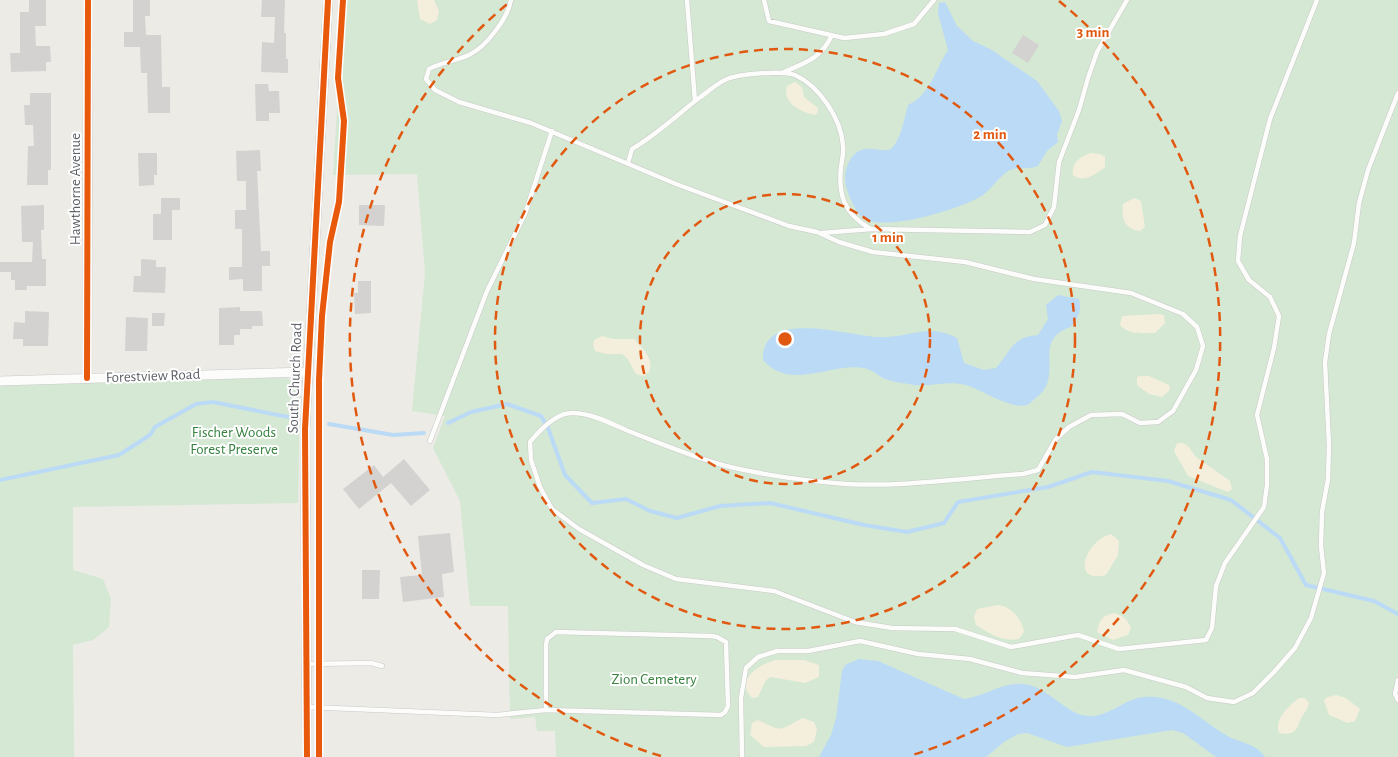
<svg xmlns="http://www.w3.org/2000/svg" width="1398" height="757" viewBox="0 0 1398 757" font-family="'Alegreya Sans',sans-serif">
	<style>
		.green { fill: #d4e8d3 }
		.sand { fill: #f4efdc }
		.water { fill: #bbdaf6 }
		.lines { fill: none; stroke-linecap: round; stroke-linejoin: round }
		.stream { stroke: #bbdaf6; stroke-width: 4 }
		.building { fill: #d3d2d0 }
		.service-casing { stroke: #c9c9c9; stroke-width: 5.5 }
		.minor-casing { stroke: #c9c9c9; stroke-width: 10 }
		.service { stroke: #fcfcfb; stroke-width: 4.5 }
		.minor { stroke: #fcfcfb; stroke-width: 9 }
		.cycleway-casing { stroke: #fff; stroke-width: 9 }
		.cycleway { stroke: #e8590c; stroke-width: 6 }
		.ring { fill: none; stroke: #e15910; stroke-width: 2.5; stroke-dasharray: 9 6 }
		.labels { text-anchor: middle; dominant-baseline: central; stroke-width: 4; stroke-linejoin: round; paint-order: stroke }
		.street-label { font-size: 15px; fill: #5c5f65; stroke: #fff }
		.park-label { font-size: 15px; fill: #36823e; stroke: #fff }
		.centre { fill: #e15910; stroke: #fff; stroke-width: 2.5 }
		.ring-label { font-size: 15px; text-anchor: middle; font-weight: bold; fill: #e15910; stroke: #fff; stroke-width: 4; stroke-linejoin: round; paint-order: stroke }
	</style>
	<rect width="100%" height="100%" fill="#ecebe6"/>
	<!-- green -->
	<path class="green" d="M344 0H1398V757H556L555 731H537L535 717 510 719 508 606H470L460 501 433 448 445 416 412 411 425 273 417 174 333 175Z
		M280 376 296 382 300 390 298 503 73 507V570L103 579 111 599 109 627 93 640 73 645 74 757H0V385Z"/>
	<!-- sand -->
	<path class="sand" d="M417 0H434L439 11 437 20 430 24 420 19Z
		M795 82 802 87 804 97 818 108V112L815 115C801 112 782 103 787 86Z
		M1090 153 1100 154 1105 157V167C1096 174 1083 184 1073 175 1071 163 1079 158 1090 153Z
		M1134 198 1141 201 1145 227 1140 231C1125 229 1121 219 1123 204Z
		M1159 314 1164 315 1165 323 1155 333C1142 333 1129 335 1120 325L1122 316Z
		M602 336 613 339H634C642 347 655 360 649 372L644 376 636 374 627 358 622 354H606L595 351 593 345 594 340Z
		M1140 376H1149L1169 385 1170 390 1162 397 1149 394 1137 385V377Z
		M1177 443H1183L1188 446 1196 457 1230 481 1232 489 1228 492 1188 476 1174 451Z
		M1111 534 1119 541 1118 555 1106 575C1070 584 1085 541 1111 534Z
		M998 605C1011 606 1022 619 1024 632L1019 639C1002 642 990 634 976 625L974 617 977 609Z
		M1114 613C1124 616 1127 619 1131 628L1128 635 1113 640 1097 632C1099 620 1103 615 1114 613Z
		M775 660H804L819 665V677L805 683 771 677 766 680 758 697 752 698C734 679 759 665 775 660Z
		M1336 695 1346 698 1360 709 1355 721 1348 723 1329 715 1324 700 1328 697Z
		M1299 698H1305L1309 703C1307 711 1302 715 1300 721 1296 733 1292 735 1279 733 1274 719 1289 706 1299 698Z
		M803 718 814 722 817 729 814 742 806 746 764 747 750 735 752 723 758 720C785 733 778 730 803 718Z"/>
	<!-- water -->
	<path class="water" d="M945 2 957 26 973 41 992 50 1037 81 1059 111 1062 121 1057 135 1058 142 1047 151 1038 166C1028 170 1017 166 1008 171 999 177 992 188 983 195 962 209 890 230 866 220 860 217 857 212 854 206 848 195 843 182 846 170 857 134 883 157 892 148 902 137 904 118 908 105 932 93 934 71 948 50L938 14 939 3Z
		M1058 295 1079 299C1082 310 1078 318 1071 327 1030 340 1066 375 1036 398 1033 400 1030 404 1027 405 1012 410 982 390 966 385 948 380 933 387 914 385 904 383 890 382 881 377 875 373 872 370 864 368 831 362 790 392 763 360 761 307 850 336 878 337 908 339 927 322 957 338L964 363 984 370 996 368C1012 350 1012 337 1038 335L1048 319 1046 305Z
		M859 659 878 661 964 699C984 697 1002 682 1023 684 1048 686 1065 714 1087 716 1109 718 1124 698 1145 697 1178 694 1200 720 1226 735 1239 743 1256 743 1265 757H1216L1183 733 1172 730 1067 747 1027 733 1018 734 1004 742 986 757H819L831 735 836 718 842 671 845 665Z"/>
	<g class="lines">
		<!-- stream -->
		<path class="stream" d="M448 423 471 412 507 404 541 416 548 428 565 475 592 503 626 499 650 511 677 518 720 506 770 503 864 525 907 532 944 523 958 502 1048 487 1092 472 1168 481 1231 500 1280 538 1306 585 1374 601 1398 614
			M329 424 393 435 424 433
			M0 480 119 455 150 435 155 427 196 404 213 402 293 418"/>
	</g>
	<!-- building -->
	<path class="building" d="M29 0H46V26H35L36 46H50L51 62H46V71L11 72 10 53H20V12H29Z
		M133 0H150V16H145L146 35H161L162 87H170V113H148L147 73H141L140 47H124V32H133Z
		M262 0H285L284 33H286V59H288V73L261 72 262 42 274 43 275 17H261Z
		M1023 35 1039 45 1028 63 1012 53Z
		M255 84H268L269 91H279L280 113H269V121H256Z
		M30 93H51V170H48V185H27L28 146H34L33 125H25L24 105H30Z
		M260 150 261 171H257L261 251H270V266H262V291H243V279L229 280V267H242V229H235V210H246V181H237L236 151Z
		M138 153H157V175H154V185L139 186Z
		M161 198H180V210H172V240H153V214H161Z
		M44 205V230H41L42 259H46V286H27V290H15V280H11V272H0V262H32L33 242H22L21 206Z
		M359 205H385L384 226 359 225Z
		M141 259 156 260V267H166L165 293 133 292 134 276H141Z
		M358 281H371V313L355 314 354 293H358Z
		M240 307V311H262L263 326H252V329H240V335H234V345H219V308Z
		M25 311 49 312 48 346H23V339H13L14 322 25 323Z
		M152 313H165L164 326H152Z
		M126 317 148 318 147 351H125Z
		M404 459 430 490 411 506 391 483 359 509 343 489 374 465 383 477Z
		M450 533 454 572 442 574 444 597 403 602 400 577 422 575 418 536Z
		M362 570H380L379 599H362Z"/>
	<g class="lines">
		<defs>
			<path id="service" d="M511 0C508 18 486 47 469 55 456 61 442 62 429 69L426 79 435 90 459 102 531 123 676 184 789 226 817 232 839 242 873 252 965 262 1034 279 1131 293 1183 314 1197 327 1203 346 1196 370 1173 411 1158 422 1140 423 1122 414 1091 415 1069 427 1056 439 1038 470 1023 474C965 478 904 487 846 484 806 481 764 475 726 466 692 457 659 443 626 430 610 423 591 413 572 413 556 413 539 431 530 442L531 460 540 487 552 509 579 529 643 565 676 579 774 591 855 622 892 628 955 629 1011 647 1078 635 1119 649 1206 640 1212 628 1216 586 1225 563 1264 507 1267 485V459L1257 415 1274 348 1279 316 1270 297 1249 280 1238 261 1240 236 1270 119 1317 0
				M687 0 695 101
				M764 0 769 21 844 38 884 34 914 24 934 0
				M782 73C804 63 821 59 832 35
				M628 163 632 149C656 135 677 115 699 98 708 92 717 83 727 79 739 74 783 70 795 75 819 86 841 118 843 145 844 152 842 160 841 167 838 195 844 213 869 228
				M821 233 872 229 1030 232 1045 225 1054 207 1059 162 1079 110 1088 78 1097 52 1127 0
				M430 441 487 291 525 214 552 131
				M307 664 371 663 382 666
				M1398 680 1395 694 1398 700
				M307 707 497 715 546 710 721 715 725 712 728 706 726 642 717 637 711 636 556 632 547 639 546 645V710
				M742 757 741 698 746 668 758 657 777 651H808L860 641 918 654 970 659 1022 673 1075 677 1124 670 1186 687 1207 698 1234 702 1253 693 1274 672 1295 648 1311 618 1324 573 1321 546 1322 512 1328 479 1329 446 1325 362 1329 334 1354 243 1359 203 1368 170 1398 93"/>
			<path id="minor" d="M87 378 88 0
				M0 381 307 372
				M307 757 305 429 328 0"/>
		</defs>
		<!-- service casing -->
		<use href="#service" class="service-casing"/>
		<!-- minor casing -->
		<use href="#minor" class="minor-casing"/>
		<!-- service -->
		<use href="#service" class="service"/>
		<!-- minor -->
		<use href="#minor" class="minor"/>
		<defs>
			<path id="cycleway" d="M87 378 88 0
				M307 757 305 429 328 0
				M319 757V380L322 316 330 242 339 202 344 121 338 78 343 0"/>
		</defs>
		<!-- cycleway casing -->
		<use href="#cycleway" class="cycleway-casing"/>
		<!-- cycleway -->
		<use href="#cycleway" class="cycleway"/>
	</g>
	<!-- distance rings -->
	<g class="ring">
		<circle cx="785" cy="339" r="145"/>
		<circle cx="785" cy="339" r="290"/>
		<path d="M661 756A435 435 0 0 1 511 1M1059 1A435 435 0 0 1 909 756"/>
	</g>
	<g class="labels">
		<!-- street labels -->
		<g class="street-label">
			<text transform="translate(75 189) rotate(-90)">Hawthorne Avenue</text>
			<text transform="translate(153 376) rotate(-2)">Forestview Road</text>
			<text transform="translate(295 378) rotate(-88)">South Church Road</text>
		</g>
		<!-- park labels -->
		<g class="park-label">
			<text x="234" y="432">Fischer Woods<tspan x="234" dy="17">Forest Preserve</tspan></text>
			<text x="654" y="679">Zion Cemetery</text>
		</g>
	</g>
	<circle cx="785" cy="339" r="8" class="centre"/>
	<g class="ring-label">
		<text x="1093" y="37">3 min</text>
		<text x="990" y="139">2 min</text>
		<text x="888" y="242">1 min</text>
	</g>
</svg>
